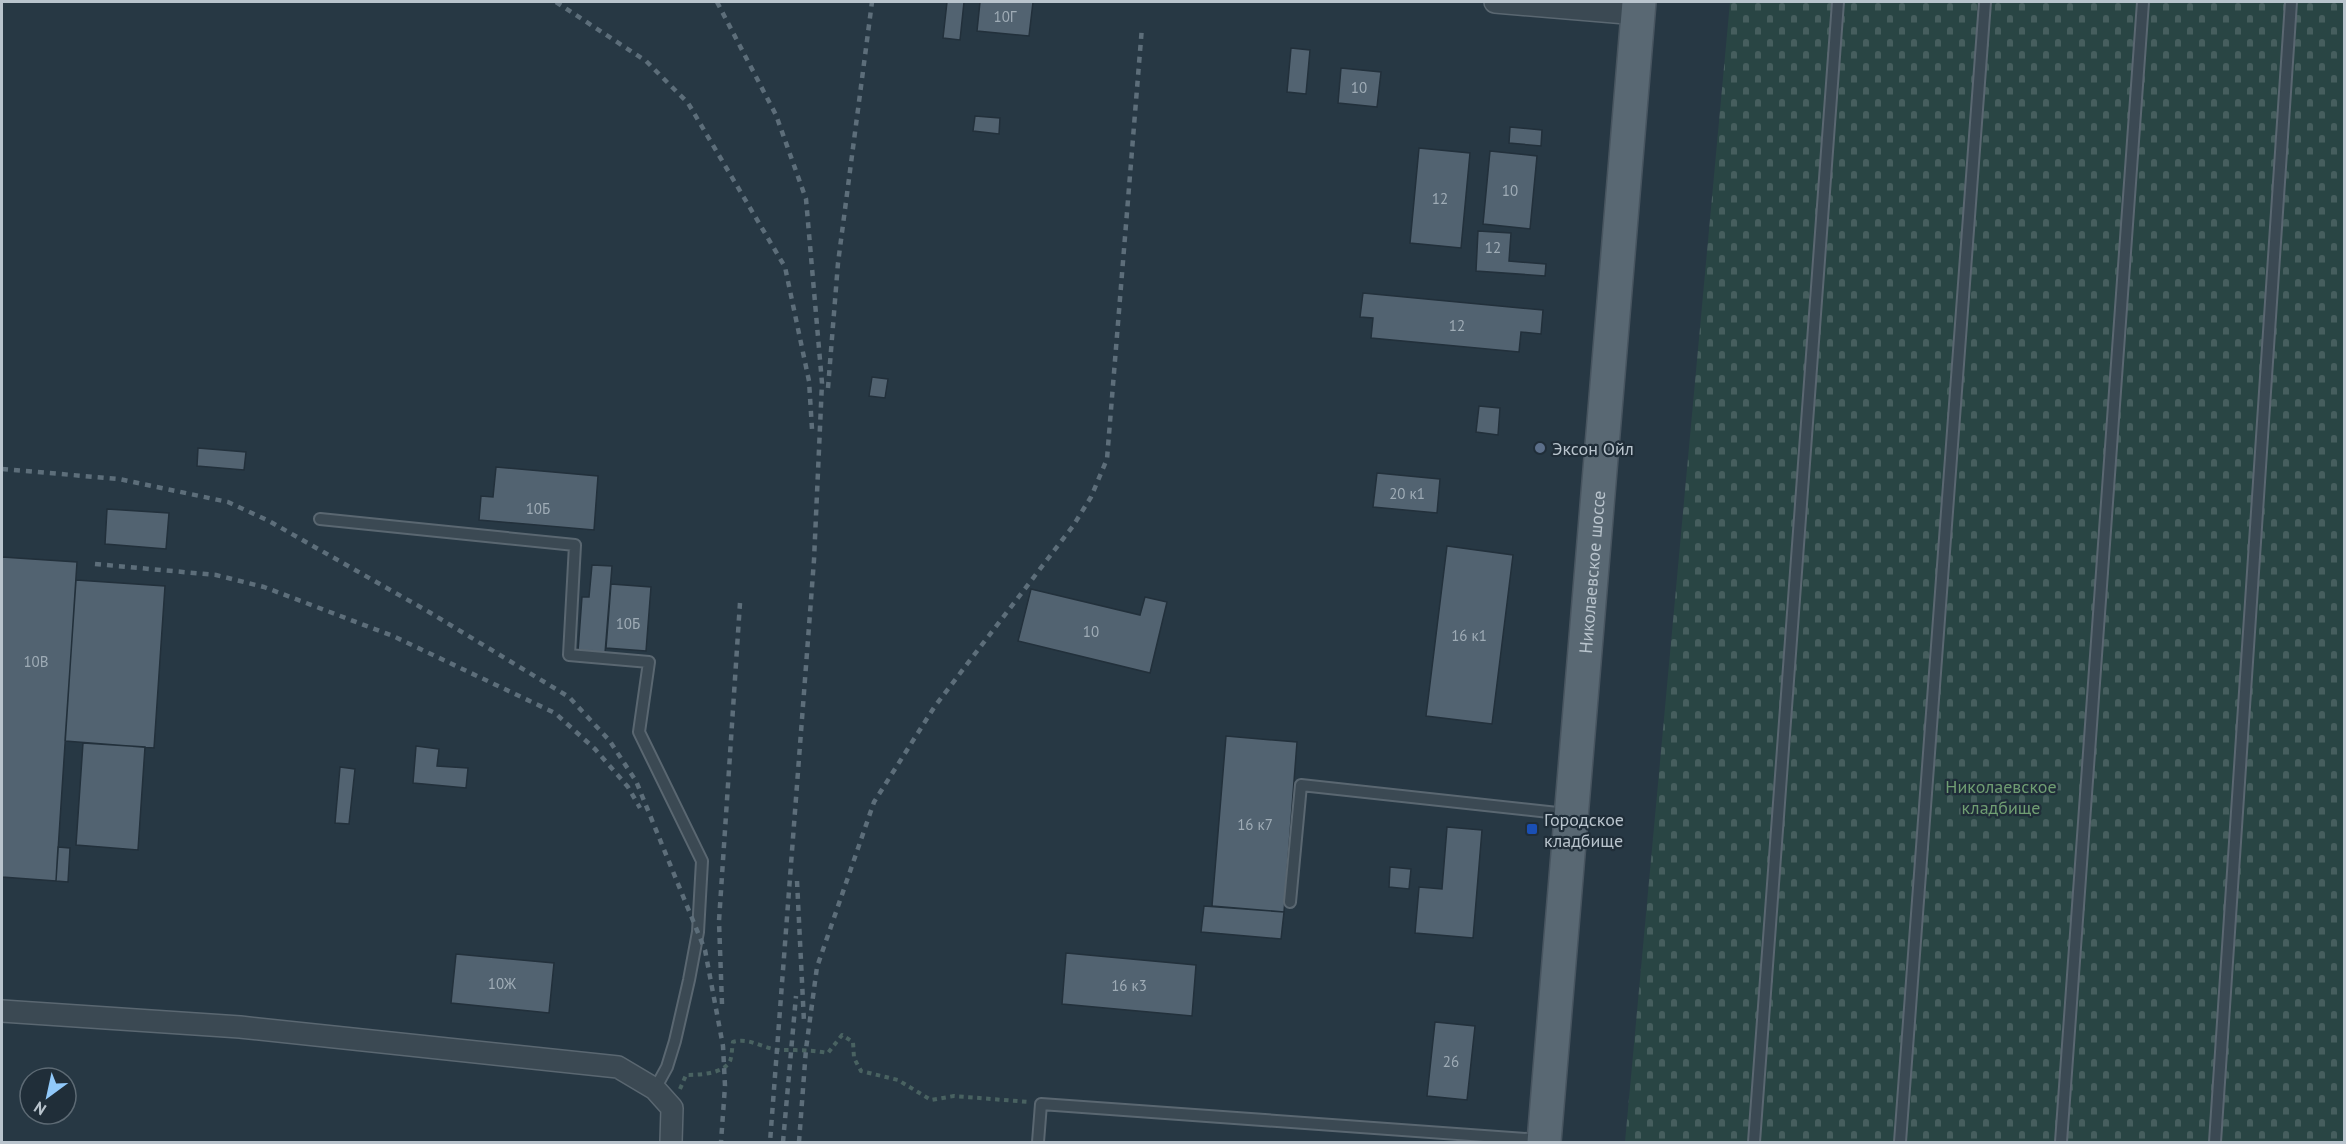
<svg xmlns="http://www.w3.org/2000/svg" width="2346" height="1144" viewBox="0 0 2346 1144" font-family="'PT Sans',sans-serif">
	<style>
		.cemetery { fill: url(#cemetery-stones) }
		.building { fill: #526371; stroke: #22303b; stroke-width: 1.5 }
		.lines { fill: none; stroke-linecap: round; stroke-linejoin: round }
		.lane-casing { stroke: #5a6771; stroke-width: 14 }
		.street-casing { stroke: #5a6771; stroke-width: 24 }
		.primary-casing { stroke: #485560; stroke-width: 36 }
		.path { stroke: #496261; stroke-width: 4; stroke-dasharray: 4.5 4.5; stroke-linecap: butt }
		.lane { stroke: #3b4953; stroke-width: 10 }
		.street { stroke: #3b4953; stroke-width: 21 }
		.primary { stroke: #596873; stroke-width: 33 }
		.rail { stroke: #5d6e7a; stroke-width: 4.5; stroke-dasharray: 6 6; stroke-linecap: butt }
		.service-dot { fill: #5c6f8a; stroke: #202e39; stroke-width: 2 }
		.transit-dot { fill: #1a4fb4; stroke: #202e39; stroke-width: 2 }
		.labels { text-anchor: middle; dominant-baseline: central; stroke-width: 4.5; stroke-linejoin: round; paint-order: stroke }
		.number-label { font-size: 15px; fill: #9facb6 }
		.poi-label { font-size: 18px; fill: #b9c4cd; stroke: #202e39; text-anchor: start }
		.street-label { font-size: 18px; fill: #b9c4cd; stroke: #202e39 }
		.park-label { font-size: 18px; fill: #709e73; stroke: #202e39 }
	</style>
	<defs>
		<pattern id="cemetery-stones" width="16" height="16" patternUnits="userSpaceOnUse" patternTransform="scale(1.5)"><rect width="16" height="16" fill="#294544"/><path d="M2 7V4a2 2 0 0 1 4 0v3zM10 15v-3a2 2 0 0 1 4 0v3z" fill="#465e5e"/></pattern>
	</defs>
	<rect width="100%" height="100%" fill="#273844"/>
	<!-- cemetery -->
	<path class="cemetery" d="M1730 2H2344V1142H1625Z"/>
	<!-- building -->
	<path class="building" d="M947 2H964L960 40 943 38Z
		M980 2H1033L1029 36 977 31Z
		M1291 48 1310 50 1306 94 1287 92Z
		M1341 68 1381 72 1377 107 1338 103Z
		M975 116 1000 118 999 134 973 131Z
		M1510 127 1542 130 1541 146 1509 143Z
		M1419 148 1470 153 1461 248 1410 243Z
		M1490 151 1537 156 1530 229 1483 224Z
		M1478 231 1511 233 1509 261 1546 264 1545 276 1476 271Z
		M1363 293 1543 310 1541 334 1521 332 1519 352 1371 338 1373 318 1360 317Z
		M872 377 888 379 885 398 869 396Z
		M1479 406 1500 408 1498 435 1476 432Z
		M198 448 246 452 244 470 197 466Z
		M496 467 598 476 594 530 479 520 481 496 493 497Z
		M1377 473 1440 479 1437 513 1373 507Z
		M107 509 169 513 166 549 105 544Z
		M1447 546 1513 555 1492 724 1426 716Z
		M2 557 77 562 56 881 2 877Z
		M592 565 612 566 605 653 578 651 582 597H589Z
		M76 580 165 586 154 748 65 741Z
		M611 584 651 587 646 651 606 648Z
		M1031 589 1140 615 1145 597 1167 602 1150 673 1018 641Z
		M1226 736 1297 742 1284 912 1212 906Z
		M83 743 145 747 138 850 76 845Z
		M416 746 439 749 437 766 468 768 466 788 413 783Z
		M340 767 355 769 349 824 335 823Z
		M1447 827 1482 830 1473 938 1415 933 1419 887 1442 889Z
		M58 847 70 848 68 882 56 881Z
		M1390 867 1411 869 1409 889 1389 887Z
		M1204 906 1284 912 1281 939 1201 932Z
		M1066 953 1196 965 1192 1016 1062 1004Z
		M456 954 554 963 549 1013 451 1003Z
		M1435 1022 1475 1026 1467 1100 1427 1096Z"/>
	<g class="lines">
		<defs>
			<path id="lane" d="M320 519 575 545 569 655 649 662 639 732 702 861 698 932 689 980 675 1041 667 1067 655 1089
				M1290 902 1301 785 1567 814
				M1038 1142 1041 1104 1541 1140
				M1754 1142 1838 2
				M1900 1142 1985 2
				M2061 1142 2143 2
				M2215 1142 2291 2"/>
			<path id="street" d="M1495 2 1638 14
				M2 1011 240 1027 618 1067 655 1089 672 1108 671 1142"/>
			<g id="primary">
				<path id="s1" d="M1544 1142 1639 2"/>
			</g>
		</defs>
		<!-- lane casing -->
		<use href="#lane" class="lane-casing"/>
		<!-- street casing -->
		<use href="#street" class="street-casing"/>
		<!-- primary casing -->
		<use href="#primary" class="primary-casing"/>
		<!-- path -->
		<path class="path" d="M680 1089 686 1075C698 1075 724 1074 730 1061 732 1056 732 1047 733 1042 750 1037 763 1049 780 1050 796 1050 811 1050 828 1053L842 1035 853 1042 854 1058 861 1071 898 1080 931 1100 954 1096 1029 1102"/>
		<!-- lane -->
		<use href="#lane" class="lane"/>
		<!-- street -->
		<use href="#street" class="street"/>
		<!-- primary -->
		<use href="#primary" class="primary"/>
		<!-- rail -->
		<path class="rail" d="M556 2 646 61 688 103 785 267 809 381 812 429
			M717 2 776 115 806 199 822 383 814 560 770 1142
			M828 388 838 263 872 2
			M2 469 119 479 228 502 269 521 429 612 569 697 609 740 636 781 705 950 723 1046 725 1086 721 1142
			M95 564 216 575 264 587 393 636 555 713 595 749 628 787 640 808
			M797 881 804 1022
			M722 1004 719 921 740 603
			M783 1142 796 996
			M799 1142 806 1049 817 967 874 802 935 706 1073 526 1091 497 1107 459 1142 27"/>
	</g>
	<!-- markers -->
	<circle class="service-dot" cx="1540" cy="448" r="6"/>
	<rect class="transit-dot" x="1526" y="823" width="12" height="12" rx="3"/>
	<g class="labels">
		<!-- number labels -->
		<g class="number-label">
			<text x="1005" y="16">10Г</text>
			<text x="1359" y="87">10</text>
			<text x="1510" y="190">10</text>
			<text x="1440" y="198">12</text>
			<text x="1493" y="247">12</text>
			<text x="1457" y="325">12</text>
			<text x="1407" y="493">20 к1</text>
			<text x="538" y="508">10Б</text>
			<text x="628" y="623">10Б</text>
			<text x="1091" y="631">10</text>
			<text x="1469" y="635">16 к1</text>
			<text x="36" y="661">10В</text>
			<text x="1255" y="824">16 к7</text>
			<text x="502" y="983">10Ж</text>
			<text x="1129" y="985">16 к3</text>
			<text x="1451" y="1061">26</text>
		</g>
		<!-- poi labels -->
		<g class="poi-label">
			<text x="1552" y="448">Эксон Ойл</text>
			<text x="1544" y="819">Городское<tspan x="1544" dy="21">кладбище</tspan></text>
		</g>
		<!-- street labels -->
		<g class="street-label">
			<text stroke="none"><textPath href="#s1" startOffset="572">Николаевское шоссе</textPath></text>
		</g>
		<!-- park labels -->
		<g class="park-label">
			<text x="2001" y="786">Николаевское<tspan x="2001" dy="21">кладбище</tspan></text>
		</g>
	</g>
	<!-- border -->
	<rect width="2346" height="1144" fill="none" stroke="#b9c4cd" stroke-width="6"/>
	<!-- north arrow -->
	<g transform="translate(48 1096) rotate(213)"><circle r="28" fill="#202e39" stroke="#5d6a74" stroke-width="1.5"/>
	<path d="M0-4.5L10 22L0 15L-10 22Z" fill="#91c9fa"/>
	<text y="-9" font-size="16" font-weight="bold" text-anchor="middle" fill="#b9c4cd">N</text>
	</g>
</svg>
